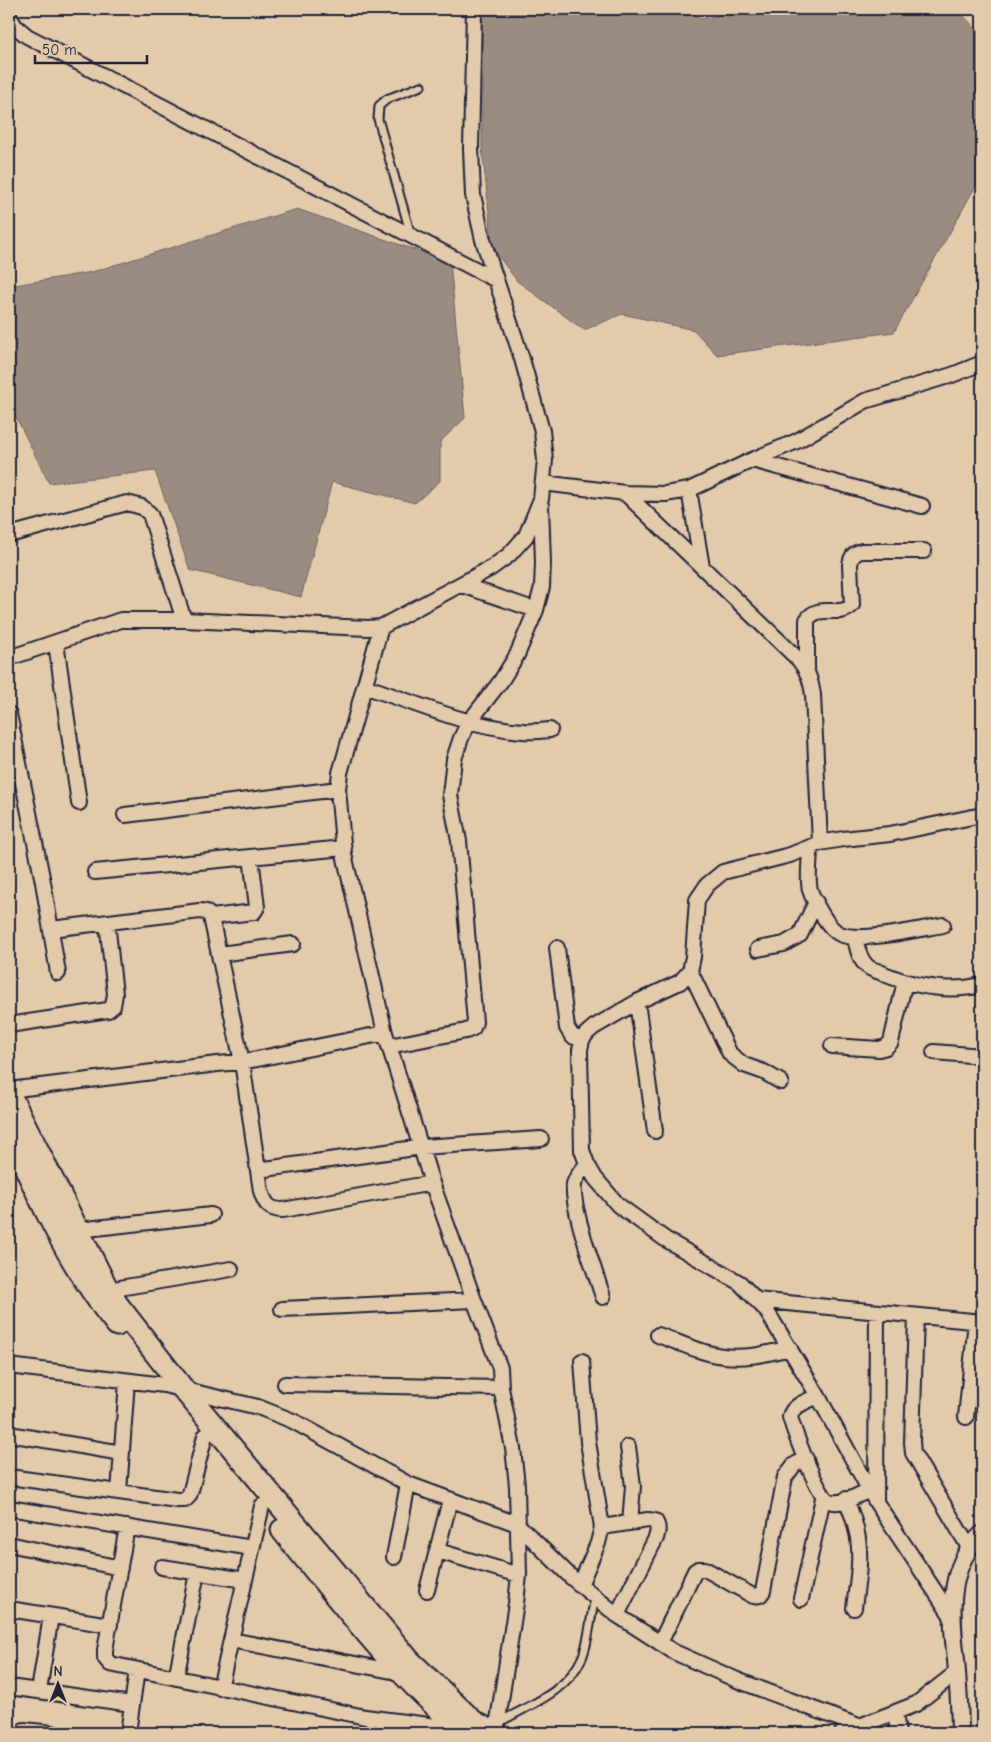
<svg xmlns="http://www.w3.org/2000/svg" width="991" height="1742" viewBox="0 0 991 1742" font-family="'Comic Neue',sans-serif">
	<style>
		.water { fill: #9b8c82; stroke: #6b6266 }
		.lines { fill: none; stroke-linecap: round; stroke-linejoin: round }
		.service-casing { stroke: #22223b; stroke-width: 11 }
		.minor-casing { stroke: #22223b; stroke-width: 18 }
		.tertiary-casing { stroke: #22223b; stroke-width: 20 }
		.primary-casing { stroke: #22223b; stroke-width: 25 }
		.service { stroke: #e2caaa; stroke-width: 7 }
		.minor { stroke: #e2caaa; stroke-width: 14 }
		.tertiary { stroke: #e2caaa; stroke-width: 16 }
		.primary { stroke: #e2caaa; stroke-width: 21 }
	</style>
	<rect width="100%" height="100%" fill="#e2caaa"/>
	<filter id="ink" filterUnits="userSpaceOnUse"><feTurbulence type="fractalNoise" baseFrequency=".02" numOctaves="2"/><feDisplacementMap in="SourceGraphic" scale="10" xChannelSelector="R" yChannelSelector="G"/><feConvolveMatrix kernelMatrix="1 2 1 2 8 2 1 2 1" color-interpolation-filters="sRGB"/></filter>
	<g filter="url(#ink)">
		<!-- water -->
		<path class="water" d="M482 9H688L701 19 748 9H957L982 35V175L894 332 717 355 694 330 622 314 584 330 517 281 493 249 482 147Z
			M297 209 450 262 465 418 440 442V481L415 503 332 482 301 597 190 570 155 471 49 483 9 403V286L92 272Z"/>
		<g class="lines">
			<defs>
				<path id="service" d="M411 235 378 119 379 106 387 99 421 86
					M498 1723C529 1705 566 1693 582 1658 589 1642 591 1614 595 1597
					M381 1733 384 1719"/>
				<path id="minor" d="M9 16 15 26 27 36 496 280
					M752 460 922 506
					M543 483 625 493 665 494 689 490 752 460 797 441 865 401 952 375 982 363
					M689 490 702 567
					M625 493 799 660C808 671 811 681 813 695L820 843
					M9 535 127 503 142 507 150 514 184 620
					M462 585 536 610
					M381 627 340 773 338 789 344 854 385 1033 432 1183 474 1300 500 1368 501 1388 513 1448 517 1486 519 1575 516 1603 496 1733
					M56 643 79 803
					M9 658 121 620H184L368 628 381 627 491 568 509 555 526 536 541 499 545 460 542 431 522 359 483 240 473 195 471 149 474 9
					M807 670V620C819 602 840 619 852 605L850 565C851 556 854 553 862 551H924
					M364 686C416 703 468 727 523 731 532 732 541 731 550 730
					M9 714 43 882 58 973
					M125 815 338 789
					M810 848C810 859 807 879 810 890 814 902 828 929 840 934 860 943 920 929 943 925
					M95 872 344 848
					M211 917 254 912 257 907 251 857
					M51 929 200 911 206 912 211 917 242 1062 261 1191C265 1204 269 1210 283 1210L432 1183
					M855 938C857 947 859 959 867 966 871 970 879 971 884 974 916 987 948 993 982 985
					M557 948 567 1028 572 1036 582 1040
					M758 949 784 944 800 935 816 902
					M220 954 293 944
					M690 971 730 1054 744 1065 764 1072 781 1082
					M637 1002 655 1131
					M9 1025 108 1010 113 1006 115 994 107 922
					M389 1046 466 1031 473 1028 475 1022 459 841 450 795 454 759 461 738 469 722 501 681 517 655 536 610 542 587 543 562 541 505
					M832 1046 879 1049 886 1047 891 1042 905 981
					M934 1052 982 1056
					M9 1090 217 1064 242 1062 385 1033
					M587 1164C582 1170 576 1176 574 1184 571 1208 595 1271 603 1297
					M258 1170 422 1147 541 1139
					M78 1230 211 1215
					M108 1290 231 1269
					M756 1300 982 1322
					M282 1309 474 1300
					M916 1316 912 1442 913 1453 970 1549
					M658 1335C676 1341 698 1352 717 1355 742 1360 766 1354 790 1348
					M9 1366 164 1385 258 1407 293 1421 408 1484 517 1524 571 1577 595 1597 617 1615 674 1652 737 1680 861 1727
					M285 1384 501 1388
					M818 1396C808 1401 792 1405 790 1417 794 1431 818 1497 829 1501 841 1506 858 1495 869 1490
					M966 1417 976 1321
					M9 1434 122 1453
					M628 1447 633 1486 630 1523
					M9 1477 177 1500H185L189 1496 191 1490 205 1436
					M119 1492 127 1381
					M846 1499C850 1509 854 1519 856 1529 863 1555 857 1582 854 1608
					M876 1502 877 1312
					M9 1508 252 1548
					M127 1527 105 1650V1658L110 1664 365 1717 460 1729
					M602 1527 648 1520 655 1521C659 1527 658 1531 656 1538L617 1615
					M9 1544 120 1568
					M438 1551 519 1575
					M394 1557 408 1484
					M162 1567 245 1580
					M580 1585 598 1543 602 1527 588 1442 582 1361
					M427 1590 450 1500
					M801 1599 823 1498
					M9 1609 110 1625
					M952 1617 876 1502 818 1396 766 1310 740 1283 665 1239 618 1205 595 1178 587 1164 582 1150 580 1050 582 1040 587 1033 594 1027 637 1002 680 982 690 971 693 957 697 900 707 885 723 872 790 855 820 843 843 839 890 834 982 815
					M231 1640 402 1673
					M660 1643 695 1571 698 1569H705L753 1596 760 1595 763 1591 785 1477 794 1465 806 1459
					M176 1678 197 1573
					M9 1687 132 1704
					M220 1688 262 1506
					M39 1691 51 1616
					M895 1713 898 1733
					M24 1730 52 1733
					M128 1733 137 1670
					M842 1733 916 1704 957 1672"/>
				<path id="tertiary" d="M960 1733C960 1709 958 1685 956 1660 951 1616 946 1567 982 1534"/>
				<path id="primary" d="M9 1093 108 1290 117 1304 184 1390 409 1660 473 1721 494 1733
					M9 1131C39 1199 70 1267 117 1325
					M282 1530C340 1601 395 1675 466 1733"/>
			</defs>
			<!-- service casing -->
			<use href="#service" class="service-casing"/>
			<!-- minor casing -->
			<use href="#minor" class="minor-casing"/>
			<!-- tertiary casing -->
			<use href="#tertiary" class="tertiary-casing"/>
			<!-- primary casing -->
			<use href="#primary" class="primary-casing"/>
			<!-- service -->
			<use href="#service" class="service"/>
			<!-- minor -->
			<use href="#minor" class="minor"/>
			<!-- tertiary -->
			<use href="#tertiary" class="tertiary"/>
			<!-- primary -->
			<use href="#primary" class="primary"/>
		</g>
	</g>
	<!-- margin -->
	<rect width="991" height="1742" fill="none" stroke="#e2caaa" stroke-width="30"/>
	<rect x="15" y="15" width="961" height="1712" fill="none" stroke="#22223b" stroke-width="2" filter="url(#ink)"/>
	<!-- north arrow -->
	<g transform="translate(58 1684)" stroke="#e2caaa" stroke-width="4" paint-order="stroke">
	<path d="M0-4L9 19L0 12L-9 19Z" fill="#22223b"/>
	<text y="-8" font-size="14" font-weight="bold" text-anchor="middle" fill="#22223b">N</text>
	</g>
	<!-- scale -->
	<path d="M35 55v8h112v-8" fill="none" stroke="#22223b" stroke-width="2.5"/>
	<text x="42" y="55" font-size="15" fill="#22223b" stroke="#e2caaa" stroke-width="4" paint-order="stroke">50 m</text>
</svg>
